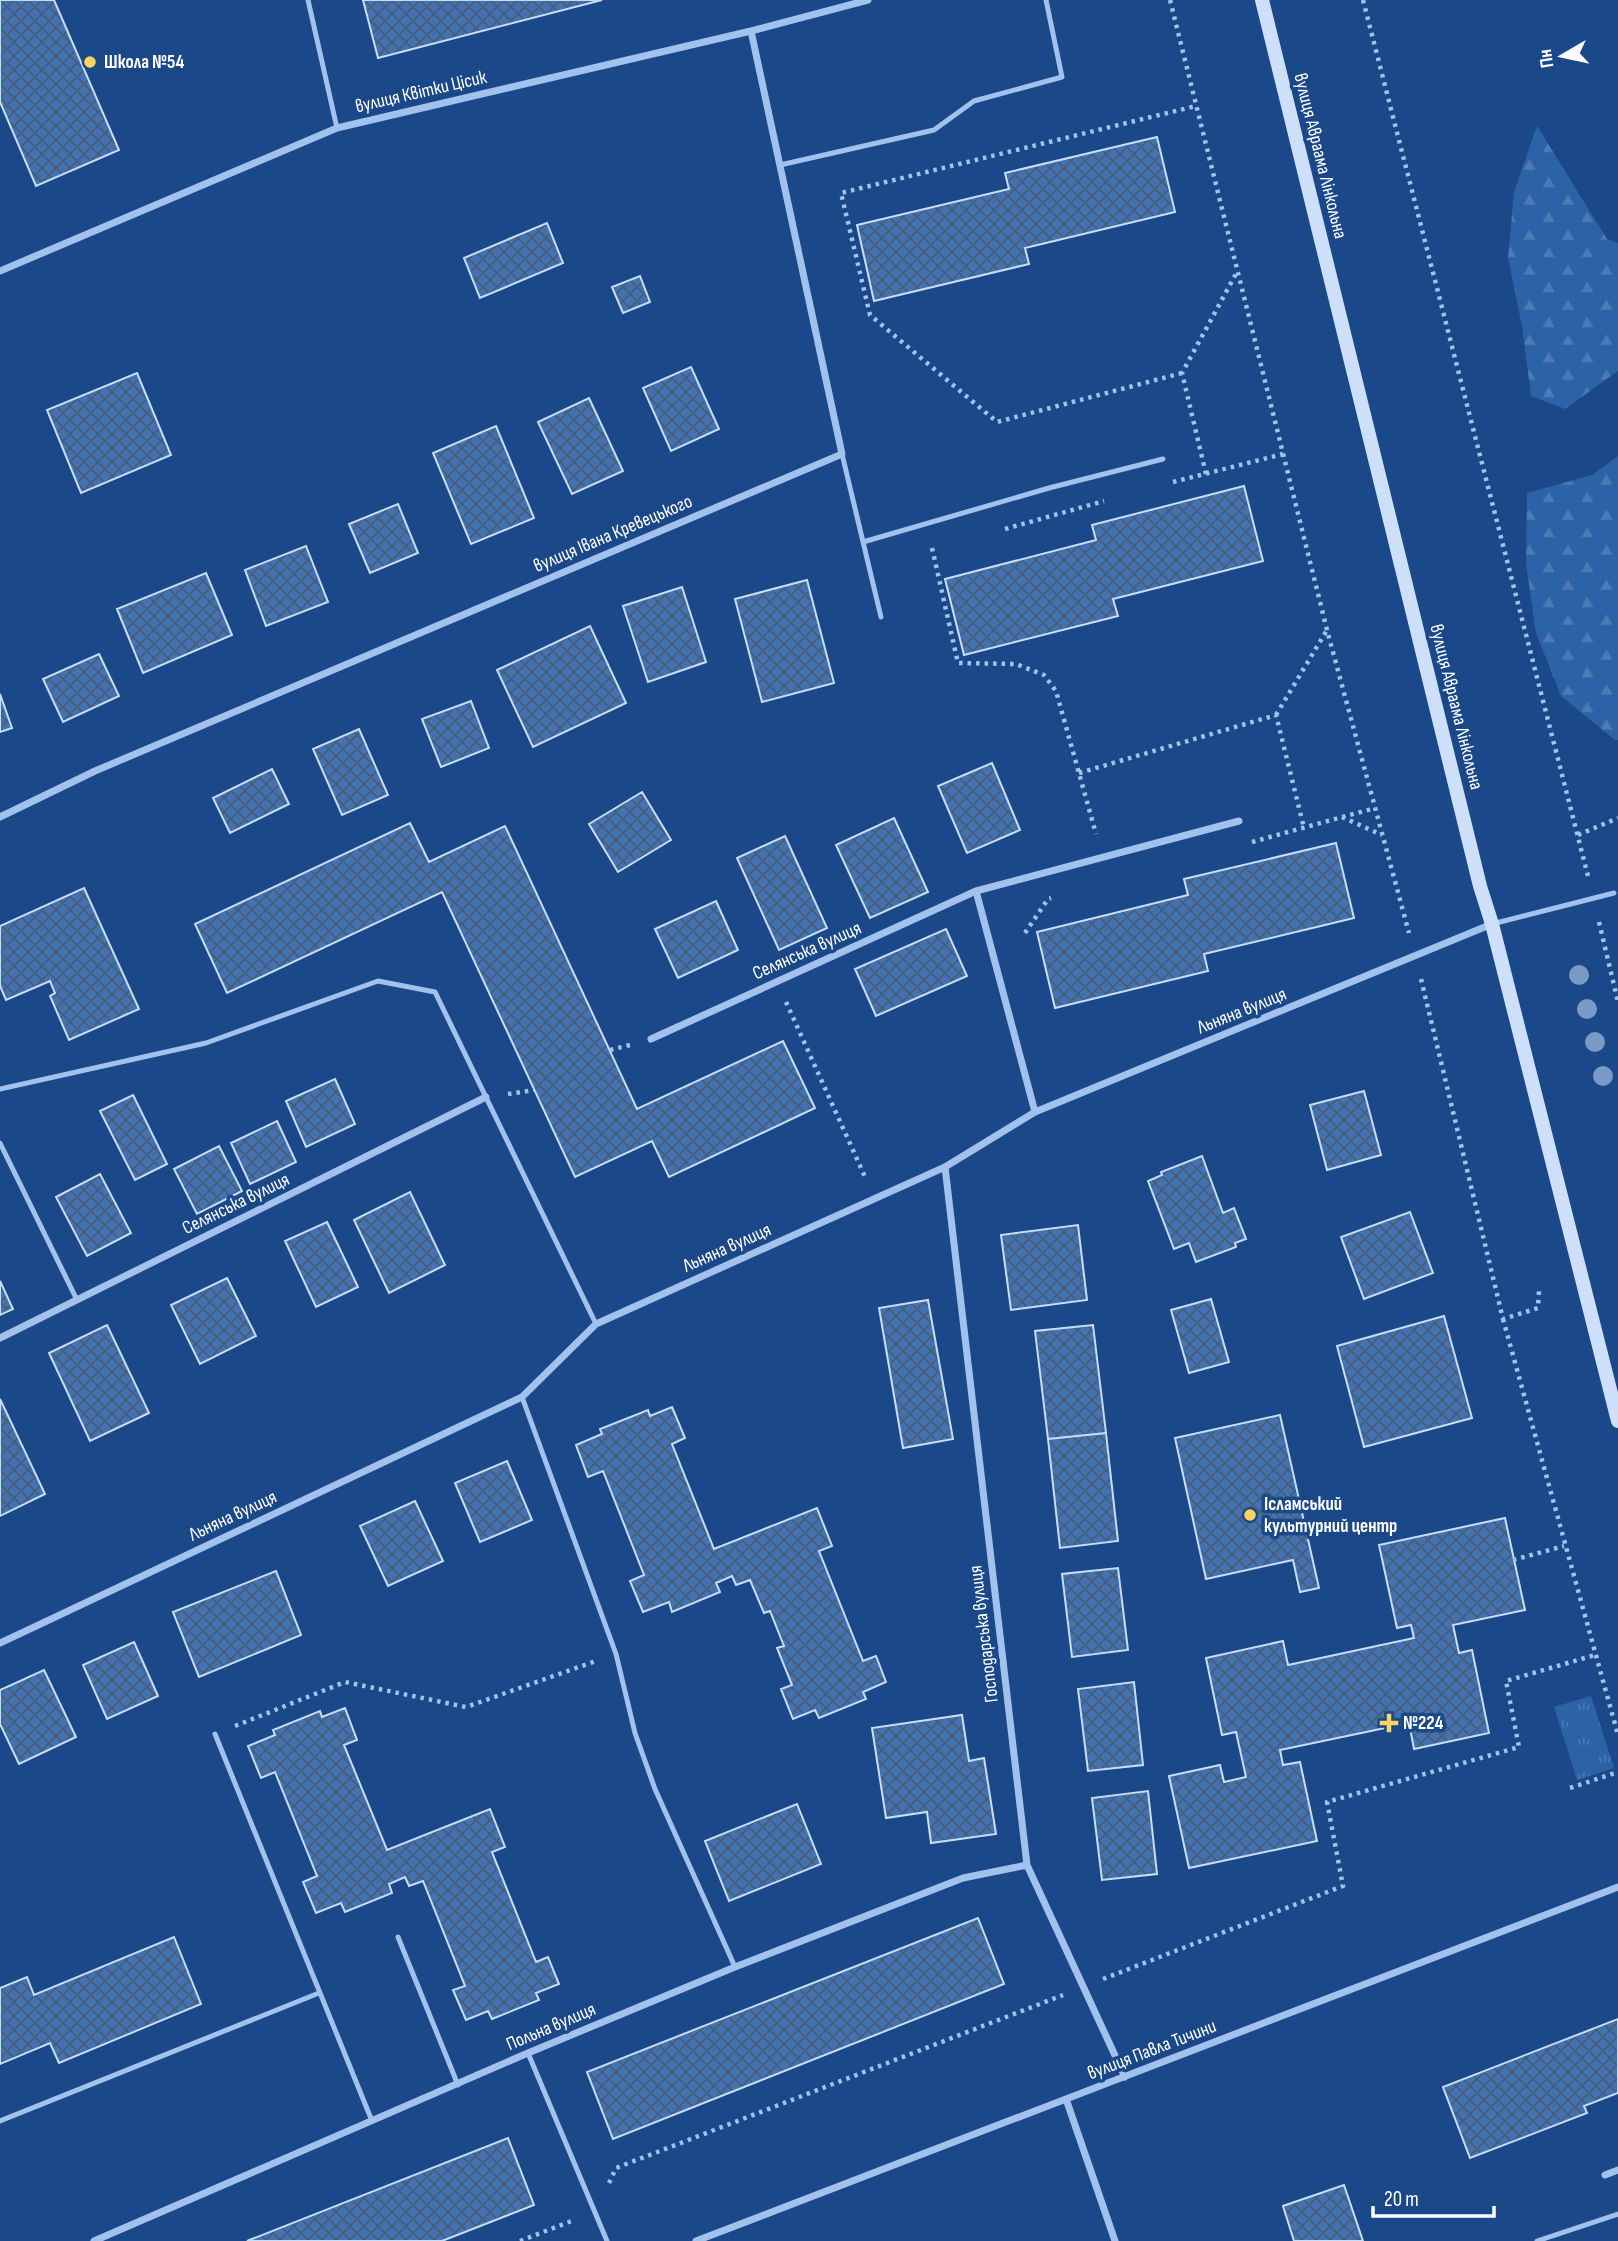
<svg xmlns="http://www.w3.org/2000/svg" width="1618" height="2241" viewBox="0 0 1618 2241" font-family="'Sofia Sans Condensed',sans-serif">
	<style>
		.forest { fill: url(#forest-firs) }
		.park { fill: url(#park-tufts) }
		.building { fill: url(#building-cross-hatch); stroke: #c7ddf9; stroke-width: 2 }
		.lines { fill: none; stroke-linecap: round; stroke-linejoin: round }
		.path { stroke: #a2c2ed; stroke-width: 4.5; stroke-dasharray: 3.5 5; stroke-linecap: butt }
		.lane { stroke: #a2c2ed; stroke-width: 5 }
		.street { stroke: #a2c2ed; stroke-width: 7 }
		.secondary { stroke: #cee0f9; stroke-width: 14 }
		.tree { fill: #799ac6 }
		.poi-dot { fill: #ffd35d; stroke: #1a4888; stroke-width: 2.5 }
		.labels { text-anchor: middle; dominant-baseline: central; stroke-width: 7; stroke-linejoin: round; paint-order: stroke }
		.poi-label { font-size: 19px; font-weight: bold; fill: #fff; stroke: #1a4888; text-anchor: start }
		.street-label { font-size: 19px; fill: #fff; stroke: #1a4888 }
	</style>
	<defs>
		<pattern id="forest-firs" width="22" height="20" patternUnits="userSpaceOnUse" patternTransform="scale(1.75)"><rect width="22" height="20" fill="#2c62a6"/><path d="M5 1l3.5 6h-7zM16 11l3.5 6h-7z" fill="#4c7ab3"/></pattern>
		<pattern id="park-tufts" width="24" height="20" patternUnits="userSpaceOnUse" patternTransform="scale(1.75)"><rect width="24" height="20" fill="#2c62a6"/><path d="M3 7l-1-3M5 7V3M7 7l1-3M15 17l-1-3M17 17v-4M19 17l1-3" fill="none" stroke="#4c7ab3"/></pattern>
		<pattern id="building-cross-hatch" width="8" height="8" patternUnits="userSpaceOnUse" patternTransform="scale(1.75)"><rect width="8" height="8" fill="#4272b1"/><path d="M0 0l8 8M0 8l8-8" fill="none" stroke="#485d79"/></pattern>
	</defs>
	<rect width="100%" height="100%" fill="#1a4888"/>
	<!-- forest -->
	<path class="forest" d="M1537 126 1607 239 1618 243V371L1565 409 1531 396 1522 326 1508 258 1514 192Z
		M1618 456V740H1615L1561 696 1536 633 1526 564 1527 493 1592 475Z"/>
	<!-- park -->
	<path class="park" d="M1591 1696 1614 1768 1577 1780 1554 1707Z"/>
	<!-- building -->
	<path class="building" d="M0 0H54L119 150 36 186 0 102Z
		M363 0H602L378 58Z
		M1157 137 1175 212 1025 248 1029 264 874 301 857 225 1009 189 1005 173Z
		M547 223 563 263 480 298 464 258Z
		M640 276 650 302 623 313 612 287Z
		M691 367 719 429 671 451 643 388Z
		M137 373 171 455 81 493 47 410Z
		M589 398 623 471 572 494 538 422Z
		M496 426 534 518 471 544 433 453Z
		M1244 486 1263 561 1113 599 1118 616 964 655 945 579 1096 540 1092 525Z
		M398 504 418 553 370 573 349 524Z
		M306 546 328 602 266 626 245 570Z
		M206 573 232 635 143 673 117 609Z
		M807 580 834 683 762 702 735 599Z
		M682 587 706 662 648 682 623 606Z
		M590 626 626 703 533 747 497 670Z
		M99 654 119 696 63 722 43 679Z
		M0 694 12 728 0 732Z
		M471 701 489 748 441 767 422 719Z
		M359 729 388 795 342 815 313 749Z
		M992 763 1020 830 967 853 938 786Z
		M272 769 289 804 230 833 213 798Z
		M642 792 671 840 618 872 589 824Z
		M894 818 928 892 870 918 836 845Z
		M410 823 429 862 505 826 637 1109 783 1041 815 1108 669 1177 652 1141 575 1177 442 892 227 993 195 924Z
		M785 836 827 928 779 950 737 858Z
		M1336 843 1354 918 1204 954 1208 971 1055 1008 1037 932 1188 895 1184 879Z
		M84 888 139 1009 69 1040 50 996 55 993 50 981 6 1000 0 986V926Z
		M716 901 738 950 678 978 655 929Z
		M946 929 967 976 876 1016 855 969Z
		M335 1079 355 1124 306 1147 286 1101Z
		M1364 1091 1381 1155 1327 1170 1310 1105Z
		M133 1095 167 1164 135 1180 100 1111Z
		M277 1121 296 1162 250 1184 231 1143Z
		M219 1146 242 1191 197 1214 174 1169Z
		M1202 1156 1223 1213 1234 1208 1246 1239 1235 1243 1236 1247 1196 1262 1189 1243 1174 1249 1148 1181 1162 1175 1161 1172Z
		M100 1174 131 1233 87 1256 56 1197Z
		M410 1192 445 1265 389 1293 354 1220Z
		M1410 1212 1433 1273 1364 1299 1341 1237Z
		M327 1222 358 1287 316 1307 285 1241Z
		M1078 1225 1087 1300 1011 1310 1001 1235Z
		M227 1278 256 1336 200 1364 171 1305Z
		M0 1281 13 1309 0 1315Z
		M1211 1299 1229 1362 1189 1373 1171 1310Z
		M928 1300 953 1439 903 1448 879 1308Z
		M1444 1316 1472 1418 1364 1447 1337 1346Z
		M107 1325 149 1413 90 1441 49 1353Z
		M1093 1325 1106 1433 1048 1439 1035 1331Z
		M0 1399 45 1494 0 1516Z
		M672 1407 685 1438 672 1444 714 1549 817 1508 832 1546 819 1551 863 1661 876 1656 886 1682 863 1692 866 1699 819 1718 815 1710 793 1719 781 1689 792 1685 777 1648 784 1646 770 1611 764 1613 750 1580 736 1585 732 1576 716 1583 720 1592 672 1612 669 1602 643 1612 630 1581 644 1575 603 1471 588 1477 576 1445 602 1434 600 1429 648 1410 650 1416Z
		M1280 1415 1319 1588 1300 1592 1293 1560 1206 1579 1175 1438Z
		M1106 1433 1118 1541 1060 1548 1048 1439Z
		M507 1461 532 1520 480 1542 455 1483Z
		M415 1501 443 1561 388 1586 360 1526Z
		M1505 1518 1525 1610 1453 1625 1459 1653 1472 1650 1489 1733 1414 1749 1409 1723 1280 1750 1283 1765 1300 1762 1317 1841 1189 1868 1169 1776 1220 1765 1224 1782 1246 1777 1236 1732 1222 1735 1206 1658 1283 1641 1288 1665 1414 1638 1411 1625 1397 1628 1379 1545Z
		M1118 1568 1128 1650 1072 1657 1062 1574Z
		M276 1571 301 1635 199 1677 173 1612Z
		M134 1642 158 1696 107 1719 83 1665Z
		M44 1670 76 1737 19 1764 0 1724V1690Z
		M1134 1682 1143 1765 1088 1771 1078 1689Z
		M345 1708 357 1740 344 1745 387 1850 490 1809 505 1847 492 1852 536 1962 548 1957 559 1984 536 1993 539 2000 492 2019 488 2011 466 2020 453 1990 465 1986 423 1881 409 1886 405 1877 389 1884 392 1893 345 1912 341 1903 316 1913 303 1882 317 1876 275 1772 261 1778 248 1746 275 1735 273 1730 320 1711 322 1717Z
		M962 1715 969 1761 984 1758 996 1834 931 1843 927 1812 886 1818 872 1728Z
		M1148 1791 1157 1874 1102 1880 1092 1798Z
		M797 1804 821 1864 729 1901 705 1841Z
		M978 1918 1004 1984 613 2139 587 2072Z
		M174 1937 201 2004 59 2063 50 2043 0 2064V1988L27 1977 34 1995Z
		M1618 2019V2093L1584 2106 1587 2113 1470 2158 1443 2087Z
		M508 2138 534 2205 442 2241H247Z
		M1344 2185 1363 2241H1294L1283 2206Z"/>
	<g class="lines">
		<!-- path -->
		<path class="path" d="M1170 0 1327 630 1409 933
			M1363 0 1588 876
			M1182 373 997 422 870 315 841 193 1196 106
			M1206 474 1182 373 1237 272
			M1173 482 1283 454
			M1005 529 1104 501
			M932 548 958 663 1016 664 1044 675 1056 691 1096 834
			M1276 715 1327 630
			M1079 773 1276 715 1304 828
			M1342 817 1382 835
			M1578 835 1618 818
			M1252 842 1375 808
			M1599 922 1618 1002
			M1025 933 1048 899 1051 898
			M1421 979 1503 1319 1538 1308 1539 1291
			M786 1002 866 1179
			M610 1050 630 1045
			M508 1094 534 1090
			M1503 1319 1618 1735
			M1513 1560 1564 1546
			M235 1726 345 1682 466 1707 596 1661
			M1570 1788 1618 1772
			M1103 1979 1343 1886 1327 1802 1519 1747 1506 1681 1595 1655
			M609 2183 616 2168 1063 1995
			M520 2241 574 2220"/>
		<!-- lane -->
		<path class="lane" d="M308 0 337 128
			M780 165 934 130 974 101 1062 77 1046 0
			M842 454 881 617
			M863 542 1049 488 1163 459
			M1492 924 1614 893
			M0 1089 206 1043 378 981 435 992 596 1324
			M0 1143 77 1300
			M522 1397 616 1654 635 1733 655 1789 735 1967
			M215 1734 372 2121
			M398 1937 458 2085
			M528 2053 607 2241
			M0 2121 319 1993
			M1537 2241 1618 2214"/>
		<!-- street -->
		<path class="street" d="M0 271 337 128 751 31 868 0
			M0 817 95 771 842 454 751 31
			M976 891 1035 1112
			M651 1039 976 891 1239 821
			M945 1167 1027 1865 1125 2077
			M0 1338 486 1097
			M0 1643 522 1397 596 1324 945 1167 1035 1112 1492 924
			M1066 2099 1115 2241
			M1605 2175 1618 2170
			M94 2241 528 2053 735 1967 963 1878 1027 1865
			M696 2241 1618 1887"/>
		<!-- secondary -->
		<path class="secondary" d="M1262 0 1480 886 1492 924 1618 1421"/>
	</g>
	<!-- trees -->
	<g class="tree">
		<circle cx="1579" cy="975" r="10"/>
		<circle cx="1587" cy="1009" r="10"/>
		<circle cx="1595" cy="1042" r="10"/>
		<circle cx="1603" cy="1076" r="10"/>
	</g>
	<!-- markers -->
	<g class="poi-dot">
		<circle cx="90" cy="62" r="7"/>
		<circle cx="1250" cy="1515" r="7"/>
		<path d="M1385.5 1712.5h7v7h7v7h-7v7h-7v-7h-7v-7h7z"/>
	</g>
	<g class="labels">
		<!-- poi labels -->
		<g class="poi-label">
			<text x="104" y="62">Школа №54</text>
			<text x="1264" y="1504">Ісламський<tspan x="1264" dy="22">культурний центр</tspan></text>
			<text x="1403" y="1723">№224</text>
		</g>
		<!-- street labels -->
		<g class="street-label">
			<text transform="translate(421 92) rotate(-13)">вулиця Квітки Цісик</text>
			<text transform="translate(1320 156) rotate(76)">вулиця Авраама Лінкольна</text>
			<text transform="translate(613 534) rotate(-23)">вулиця Івана Кревецького</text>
			<text transform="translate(1456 707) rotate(76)">вулиця Авраама Лінкольна</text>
			<text transform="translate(807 951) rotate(-24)">Селянська вулиця</text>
			<text transform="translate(1242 1011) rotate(-22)">Льняна вулиця</text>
			<text transform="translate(236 1204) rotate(-26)">Селянська вулиця</text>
			<text transform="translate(727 1248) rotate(-24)">Льняна вулиця</text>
			<text transform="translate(233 1516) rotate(-25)">Льняна вулиця</text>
			<text transform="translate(984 1634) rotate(-97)">Господарська вулиця</text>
			<text transform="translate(551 2027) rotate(-23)">Польна вулиця</text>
			<text transform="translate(1152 2050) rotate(-21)">вулиця Павла Тичини</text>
		</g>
	</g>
	<!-- north arrow -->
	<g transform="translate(1562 56) rotate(261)" stroke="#1a4888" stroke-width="5" paint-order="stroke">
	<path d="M0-5L12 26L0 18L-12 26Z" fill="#ffffff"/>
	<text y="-10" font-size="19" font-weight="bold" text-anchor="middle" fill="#ffffff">Пн</text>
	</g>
	<!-- scale -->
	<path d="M1373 2206v10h121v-10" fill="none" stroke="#ffffff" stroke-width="3.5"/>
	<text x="1384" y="2206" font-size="21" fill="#ffffff" stroke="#1a4888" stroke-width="5" paint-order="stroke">20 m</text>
</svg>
